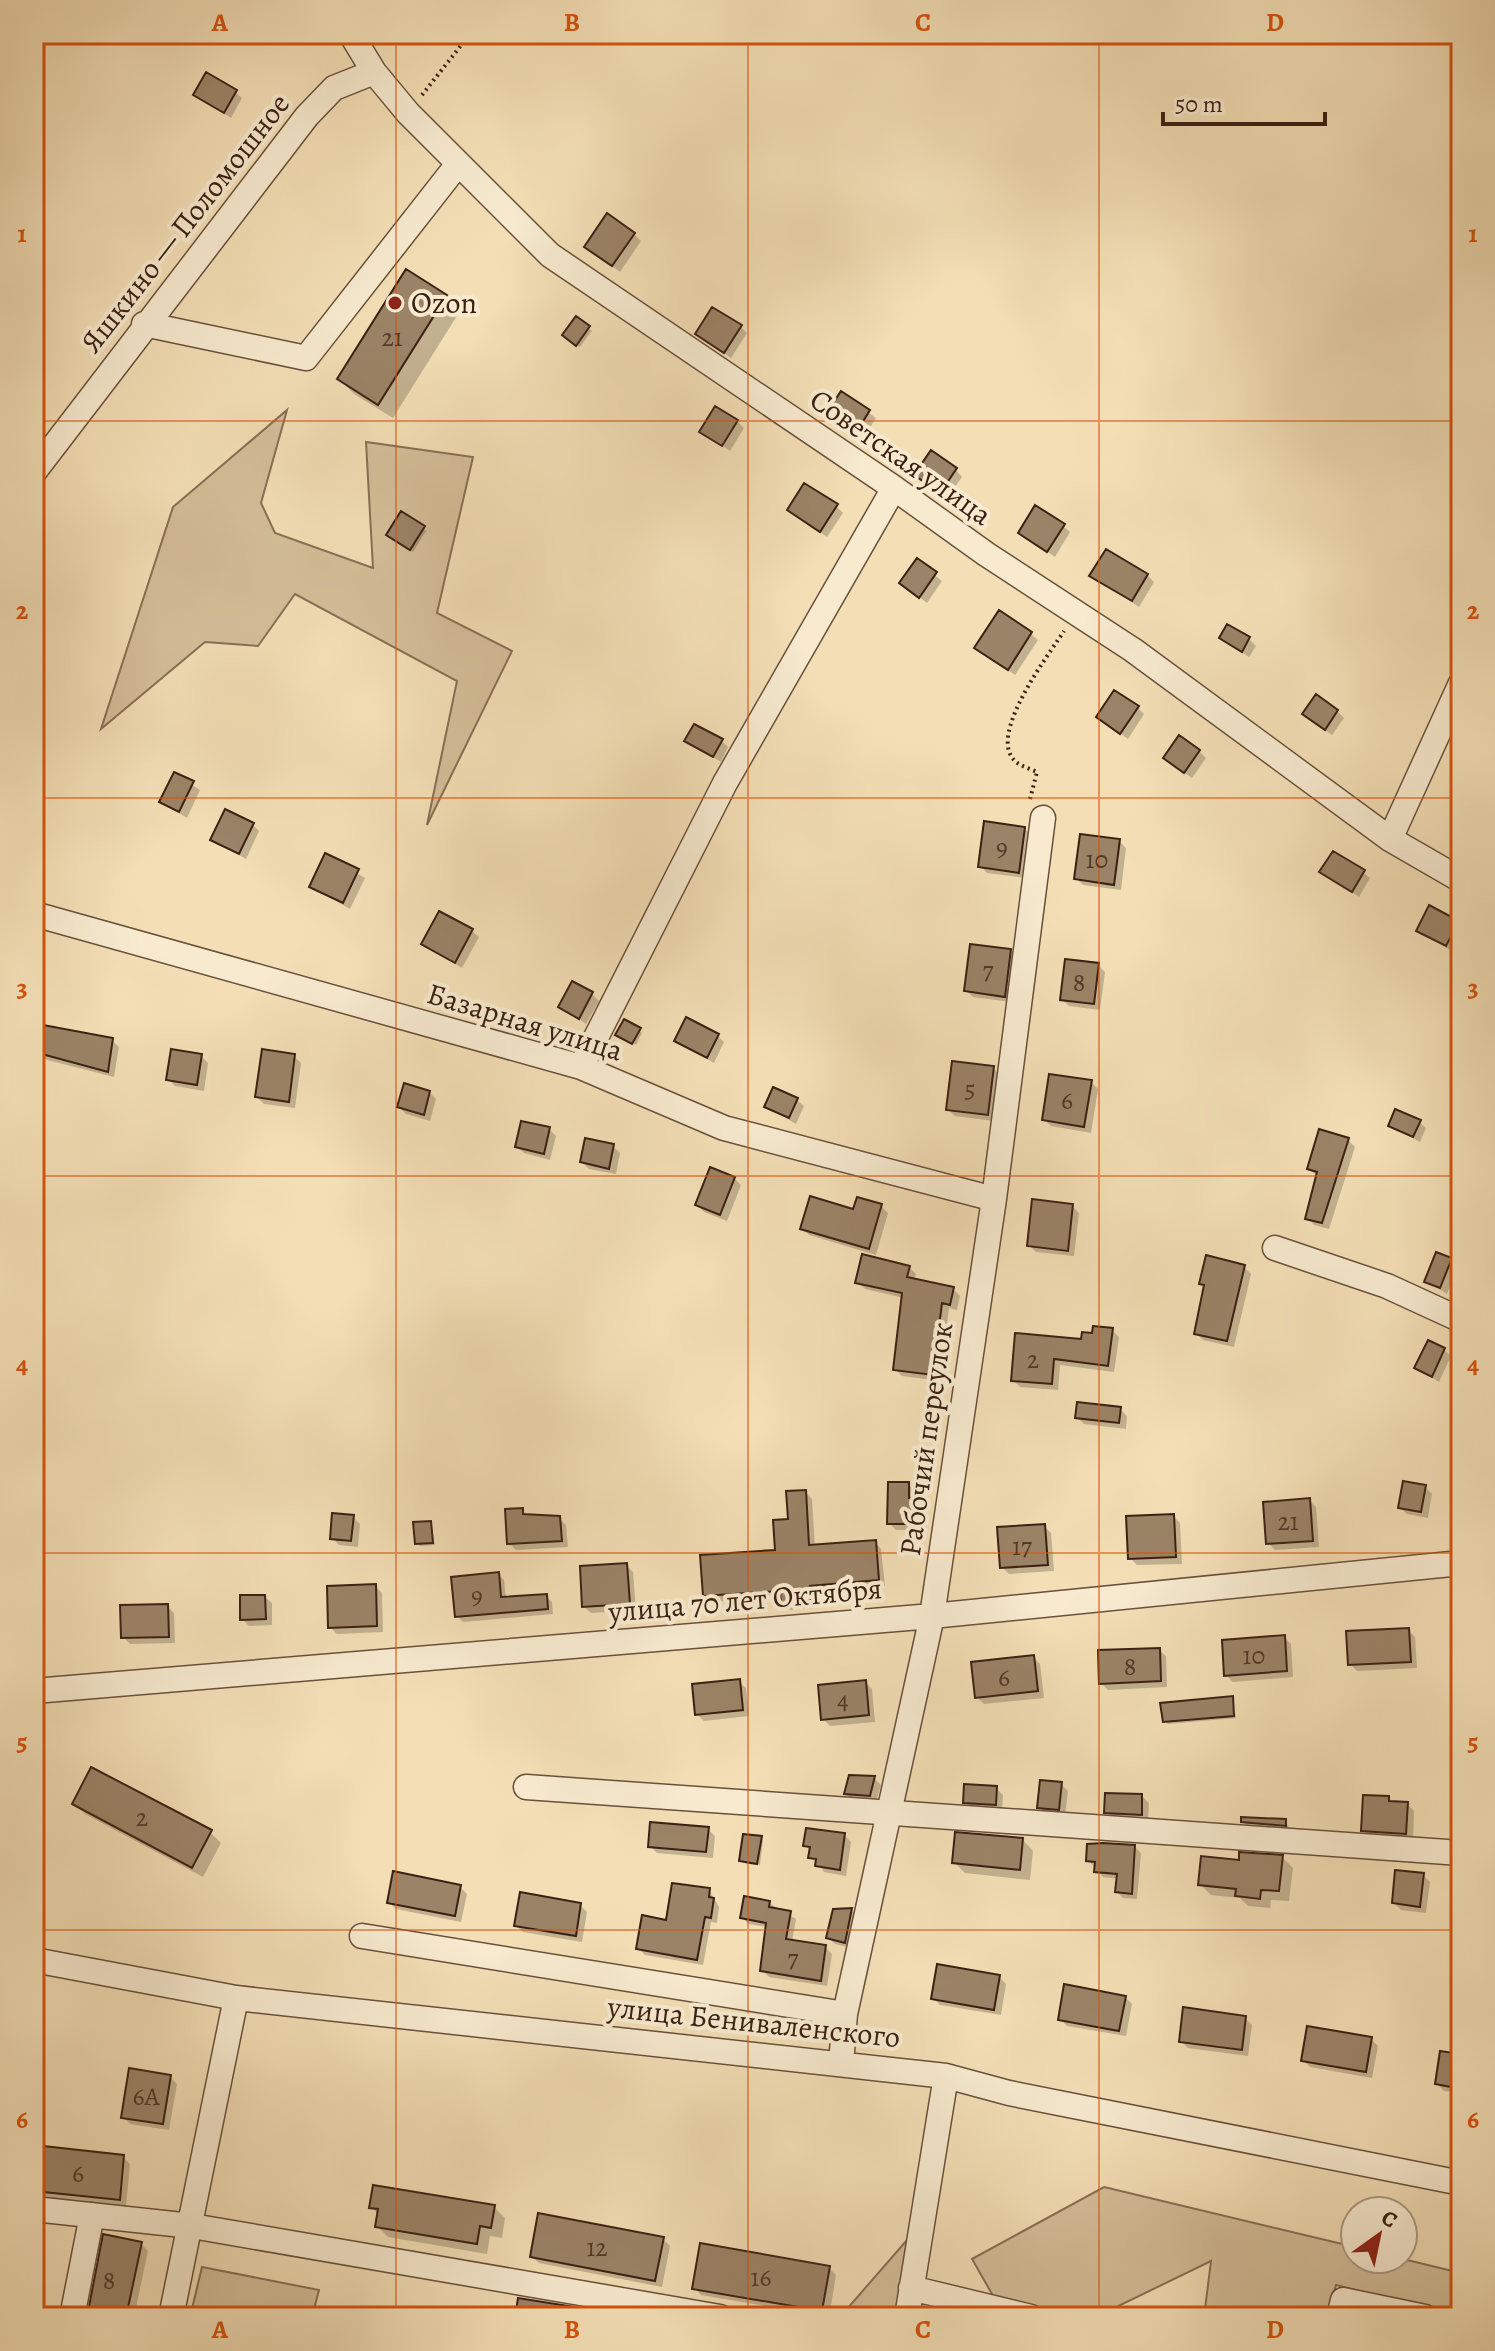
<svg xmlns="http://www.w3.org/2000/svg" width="1495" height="2351" viewBox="0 0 1495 2351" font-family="Alegreya,serif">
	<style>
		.green { fill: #d4be99; stroke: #886f56; stroke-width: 2 }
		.shadow { fill: #0003 }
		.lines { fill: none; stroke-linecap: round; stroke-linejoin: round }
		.stream { stroke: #846b53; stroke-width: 6 }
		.building { fill: #9b8367; stroke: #3b2013; stroke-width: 2 }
		.minor-casing { stroke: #69503c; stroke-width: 27 }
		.path { stroke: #3b2013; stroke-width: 4; stroke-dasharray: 2 4; stroke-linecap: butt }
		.minor { stroke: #f7eacf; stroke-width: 24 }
		.grid { fill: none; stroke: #d7530d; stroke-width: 2; stroke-opacity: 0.55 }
		.poi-dot { fill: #8f2418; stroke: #f7eacf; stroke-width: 3 }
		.labels { text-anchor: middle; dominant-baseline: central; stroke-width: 8; stroke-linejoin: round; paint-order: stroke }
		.number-label { font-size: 26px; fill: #533928 }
		.street-label { font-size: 30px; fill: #3b2013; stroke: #f7eacf }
		.poi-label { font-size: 30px; fill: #3b2013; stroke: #f7eacf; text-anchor: start }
		.neatline { fill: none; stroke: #d7530d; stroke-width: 3 }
		.grid-label { font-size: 26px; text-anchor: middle; font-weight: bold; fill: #d7530d }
	</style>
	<rect width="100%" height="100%" fill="#f3deb5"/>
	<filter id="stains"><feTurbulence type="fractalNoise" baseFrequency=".0025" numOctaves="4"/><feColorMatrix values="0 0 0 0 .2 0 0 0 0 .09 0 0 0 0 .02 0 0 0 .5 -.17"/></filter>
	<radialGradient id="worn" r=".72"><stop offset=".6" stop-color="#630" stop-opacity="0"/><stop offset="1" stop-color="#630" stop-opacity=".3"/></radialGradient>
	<!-- green -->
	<path class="green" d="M287 410 261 503 275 533 373 568 366 442 473 457 437 613 512 651 427 825 457 681 295 594 258 646 205 642 101 729 173 507Z
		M1104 2187 1355 2247V2259H1403L1461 2273V2317L1336 2285 1327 2317H1204L1211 2261 1104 2313 1004 2315 972 2259Z
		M907 2240 896 2317H840Z
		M202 2267 319 2290 312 2317H190Z"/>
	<!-- shadow -->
	<path class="shadow" d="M235 92 242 98 231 118 196 95Z
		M634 234 641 241 620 272 586 247Z
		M446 296 460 311 393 418 354 394 339 379Z
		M577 319 592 331 580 347 567 338Z
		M740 326 747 333 731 358 698 334Z
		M842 394 876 418 861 442 827 417Z
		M737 421 744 428 730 451 702 432Z
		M956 470 962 477 947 498 916 475Z
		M836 506 843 513 827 537 789 510Z
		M1063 526 1070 532 1055 557 1020 532Z
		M424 528 426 531 413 552 391 538Z
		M917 561 942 581 927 603 901 583Z
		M1147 575 1154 582 1139 607 1092 576Z
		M1031 634 1038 640 1015 675 977 648Z
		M1221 638 1249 639 1256 646 1249 657Z
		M1138 708 1144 714 1128 739 1098 717Z
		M1337 711 1344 718 1332 735 1312 721Z
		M721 740 728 747 721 762 687 741Z
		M1199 751 1206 758 1192 778 1172 764Z
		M175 774 200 790 187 818 161 802Z
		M253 825 259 831 246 859 212 839Z
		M1024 828 1031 835 1025 878 987 873 980 866Z
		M1119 841 1126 848 1121 890 1083 885 1076 878Z
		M326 855 365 878 350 909 311 887Z
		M1322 872H1363L1370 878 1359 897Z
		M1458 922 1461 936 1453 952 1418 930Z
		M472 931 479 937 462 968 424 944Z
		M1010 951 1017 958 1011 1002 973 997 966 990Z
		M1098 965 1105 972 1100 1010 1069 1006 1062 1000Z
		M592 994 599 1001 586 1024 561 1007Z
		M639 1030 642 1033 636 1045 621 1037Z
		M717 1035 724 1042 714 1063 676 1041Z
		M112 1040 119 1047 114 1077 47 1060 40 1053Z
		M201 1056 208 1063 204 1091 175 1086 168 1079Z
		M294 1056 301 1063 295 1108 264 1104 257 1097Z
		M993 1068 1000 1075 994 1121 955 1116 948 1109Z
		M1091 1082 1098 1089 1091 1133 1051 1126 1044 1119Z
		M429 1092 436 1099 430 1121 406 1114 399 1107Z
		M797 1100 804 1106 796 1124 767 1107Z
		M1419 1122 1426 1128 1420 1142 1390 1125Z
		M549 1129 556 1136 550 1160 524 1153 517 1147Z
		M1348 1140 1355 1147 1329 1229 1314 1225 1308 1218 1316 1175 1309 1168Z
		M613 1146 620 1153 616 1174 589 1169 582 1162Z
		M734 1178 741 1185 727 1221 704 1212 697 1205Z
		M881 1206 888 1213 876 1255 809 1235 802 1228Z
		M1072 1206 1079 1213 1074 1256 1036 1252 1029 1245Z
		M1451 1260 1458 1266 1447 1294 1426 1281Z
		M909 1267 916 1274 914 1280 953 1289 960 1296 957 1310 949 1308 940 1381 902 1376 895 1369 904 1298 865 1289 858 1282Z
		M1244 1267 1251 1274 1234 1347 1203 1340 1196 1333 1205 1288 1201 1283Z
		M1112 1330 1119 1337 1114 1372 1060 1365 1058 1390 1020 1387 1013 1380 1093 1335Z
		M1444 1350 1451 1356 1439 1382 1417 1368Z
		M1120 1409 1127 1416 1126 1429 1084 1424 1077 1417Z
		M908 1484 915 1491V1501L926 1508 927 1530H896L889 1523Z
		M1425 1487 1432 1494 1428 1518 1407 1514 1401 1508Z
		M805 1492 812 1499 815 1547 875 1542 881 1549 885 1586 816 1592 817 1608 789 1610 782 1597 712 1602 705 1595 777 1552Z
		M1309 1500 1316 1507 1319 1547 1275 1550 1268 1543Z
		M522 1510 528 1516 560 1519 566 1525 568 1547 516 1550 509 1543Z
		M1173 1516 1180 1523 1182 1564 1137 1565 1130 1558Z
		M353 1517 360 1524 358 1547 339 1545 332 1538Z
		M431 1523 435 1545 420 1546 417 1543Z
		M1044 1526 1051 1533 1054 1571 1009 1574 1002 1567Z
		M626 1565 633 1572 636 1610 591 1613 584 1607Z
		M498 1574 504 1580 506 1598 546 1596 552 1602 553 1614 463 1622 457 1616Z
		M375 1586 382 1593 383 1632 337 1634 330 1627Z
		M265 1597 272 1603V1625L249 1626 242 1619Z
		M167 1606 174 1613 175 1643 130 1644 123 1637Z
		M1408 1630 1415 1637 1417 1668 1357 1671 1350 1664Z
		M1284 1637 1291 1644 1293 1677 1233 1682 1226 1675Z
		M1159 1650 1166 1656 1167 1687 1108 1690 1101 1683Z
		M1033 1657 1040 1664 1044 1698 984 1704 977 1697Z
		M739 1682 746 1688 749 1716 704 1721 697 1714Z
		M865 1682 872 1689 875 1722 830 1726 823 1719Z
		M1232 1698 1236 1718 1168 1724 1165 1721Z
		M874 1778 881 1785 876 1802 853 1801 846 1794Z
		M1061 1784 1068 1791 1065 1816 1046 1814 1039 1807Z
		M996 1788 1003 1795 1002 1811 972 1809 965 1802Z
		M1142 1796 1149 1803 1148 1821 1113 1819 1106 1812Z
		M1388 1798 1393 1803 1407 1804 1414 1811 1413 1840 1370 1837 1363 1830Z
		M74 1803 210 1832 221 1843 203 1877 85 1814Z
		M1285 1821 1292 1832 1250 1829 1243 1822Z
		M708 1829 715 1836 713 1858 657 1853 650 1846Z
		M844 1835 851 1842 846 1876 824 1872 806 1845Z
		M761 1838 763 1841 760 1865 744 1863 741 1860Z
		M1023 1840 1033 1851 1030 1880 965 1873 954 1862Z
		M1135 1847 1141 1853 1137 1899 1123 1898 1117 1892 1119 1879 1103 1877 1088 1860Z
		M1282 1857 1293 1868 1289 1901 1271 1900 1270 1908 1248 1906 1240 1898 1211 1895 1200 1884 1241 1862Z
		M1423 1875 1430 1882 1426 1913 1401 1910 1394 1903Z
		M460 1887 467 1894 461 1922 396 1909 389 1902Z
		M709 1890 719 1907 717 1923 711 1922 703 1965 645 1955 638 1948Z
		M769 1903 796 1919 792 1942 825 1947 832 1954 827 1986 769 1977 762 1970 768 1927 748 1924 742 1917Z
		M580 1905 587 1912 582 1942 523 1932 516 1925Z
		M851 1910 858 1917 851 1948 835 1944 828 1937Z
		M999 1977 1006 1984 1001 2015 940 2005 933 1998Z
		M1125 1997 1132 2004 1126 2036 1067 2026 1060 2019Z
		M1245 2018 1252 2025 1248 2056 1188 2048 1181 2041Z
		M1371 2039 1378 2046 1372 2078 1310 2067 1303 2060Z
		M1461 2056V2093L1444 2091 1437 2084Z
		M170 2077 177 2084 169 2130 130 2124 123 2117Z
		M34 2147 123 2157 130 2164 126 2206 34 2197Z
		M371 2207H494L505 2218 502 2238 490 2236 487 2254 388 2237 377 2226 379 2215Z
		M663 2239 670 2246 662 2287 539 2263 532 2257Z
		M141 2244 148 2251 134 2317H89Z
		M829 2268 836 2275 829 2317 701 2295 695 2288Z"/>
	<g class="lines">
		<!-- stream -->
		<path class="stream" d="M1376 34 1381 42 1400 34"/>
	</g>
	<!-- building -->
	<path class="building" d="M206 72 237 90 224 113 193 95Z
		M607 213 635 233 612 266 584 247Z
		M406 269 447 295 378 405 337 379Z
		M712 307 742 325 724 353 695 334Z
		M576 316 590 326 576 346 562 335Z
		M841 391 870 410 854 436 824 417Z
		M715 406 738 420 722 446 699 432Z
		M931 450 957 468 940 493 914 475Z
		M804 483 838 504 820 532 787 510Z
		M1035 505 1065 524 1047 552 1018 533Z
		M401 511 425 526 410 550 386 535Z
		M1106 549 1148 574 1132 601 1089 576Z
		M917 558 937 572 919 598 899 583Z
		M999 610 1032 632 1008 670 974 648Z
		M1227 624 1250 637 1242 652 1219 638Z
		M1114 690 1139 706 1120 734 1096 717Z
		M1316 694 1338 710 1325 730 1302 714Z
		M694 724 723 739 713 757 684 741Z
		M1179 735 1200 750 1184 773 1163 758Z
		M174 772 194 781 179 812 159 802Z
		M225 809 254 823 239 854 210 840Z
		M984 821 1025 827 1019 873 978 867Z
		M1080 834 1120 839 1114 885 1074 879Z
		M1333 851 1365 870 1352 892 1319 872Z
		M325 853 359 869 343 903 309 887Z
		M1429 905 1459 921 1446 946 1416 931Z
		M439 911 473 929 455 963 421 944Z
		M970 944 1011 949 1005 997 964 991Z
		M1065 959 1099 963 1094 1004 1060 1000Z
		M572 981 593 992 579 1019 558 1007Z
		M686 1017 719 1034 707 1058 674 1041Z
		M624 1019 641 1028 632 1044 615 1035Z
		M43 1025 113 1038 108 1072 38 1053Z
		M171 1049 202 1054 197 1085 166 1080Z
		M262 1049 295 1054 289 1102 255 1097Z
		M952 1061 994 1066 988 1115 946 1110Z
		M1049 1074 1092 1080 1084 1127 1042 1120Z
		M404 1083 430 1091 424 1115 397 1107Z
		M773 1087 798 1098 789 1118 764 1107Z
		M1395 1109 1421 1120 1413 1137 1388 1126Z
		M521 1121 550 1127 544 1154 515 1147Z
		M1319 1129 1349 1138 1322 1223 1305 1219 1317 1172 1307 1169Z
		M585 1138 614 1144 609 1169 580 1162Z
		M710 1167 735 1177 720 1215 695 1205Z
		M810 1196 853 1209 857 1197 882 1204 869 1249 800 1229Z
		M1032 1199 1073 1204 1068 1251 1027 1246Z
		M1436 1252 1452 1258 1440 1288 1424 1282Z
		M862 1254 910 1266 907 1277 954 1287 950 1305 942 1303 933 1375 893 1370 902 1293 855 1283Z
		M1206 1255 1245 1265 1227 1341 1194 1334 1204 1285 1199 1284Z
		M1093 1326 1113 1328 1108 1366 1054 1359 1052 1384 1011 1381 1015 1333 1081 1339 1082 1332 1092 1333Z
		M1428 1340 1445 1348 1432 1377 1414 1368Z
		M1077 1402 1121 1407 1119 1423 1075 1418Z
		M1403 1481 1426 1485 1421 1512 1398 1508Z
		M888 1482H909V1498L920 1499 921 1524H887Z
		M806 1490 809 1545 876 1540 879 1580 810 1586 811 1602 781 1604 780 1591 703 1596 700 1555 775 1550 773 1520 788 1519 786 1491Z
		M1310 1498 1313 1541 1266 1544 1263 1502Z
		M523 1508V1514L560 1516 562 1541 507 1544 505 1509Z
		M332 1513 354 1515 351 1541 330 1539Z
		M1174 1514 1176 1557 1128 1559 1126 1516Z
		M431 1521 433 1543 415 1544 413 1522Z
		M1045 1524 1048 1565 1000 1568 997 1527Z
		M627 1563 630 1604 582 1607 580 1566Z
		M499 1572 501 1597 547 1594 548 1609 455 1617 451 1577Z
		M376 1584 377 1626 328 1628 327 1586Z
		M240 1595H265L266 1619 240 1620Z
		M168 1604 169 1637 121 1638 120 1605Z
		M1409 1628 1411 1662 1348 1665 1346 1631Z
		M1285 1635 1287 1671 1224 1676 1222 1640Z
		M1160 1648 1161 1681 1099 1684 1098 1650Z
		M1034 1655 1038 1691 975 1698 971 1662Z
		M740 1679 743 1710 695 1715 692 1684Z
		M866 1680 869 1715 821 1720 818 1685Z
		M1233 1696 1234 1716 1163 1722 1160 1703Z
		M91 1767 212 1830 192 1868 72 1804Z
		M849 1775 875 1776 870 1796 844 1794Z
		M1040 1780 1062 1782 1059 1810 1037 1808Z
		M964 1784 997 1786 996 1805 963 1803Z
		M1105 1793 1142 1794V1815L1104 1813Z
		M1363 1795 1389 1796V1801L1408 1802 1406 1834 1361 1831Z
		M1241 1817 1286 1819V1826L1241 1822Z
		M650 1822 709 1827 706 1852 648 1847Z
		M806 1828 845 1833 840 1870 815 1866 816 1859 808 1858 810 1847 803 1846Z
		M955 1832 1023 1838 1020 1870 952 1863Z
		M743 1834 762 1836 757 1864 739 1861Z
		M1103 1843 1135 1845 1132 1894 1115 1892 1117 1874 1094 1872 1095 1862 1086 1861 1087 1844Z
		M1239 1852 1283 1855 1279 1891 1261 1890 1260 1899 1235 1896 1236 1889 1198 1885 1201 1856 1239 1860Z
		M1395 1870 1424 1873 1420 1907 1392 1903Z
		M393 1871 461 1885 455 1916 387 1903Z
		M672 1883 710 1888 709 1897 714 1898 711 1918 705 1917 697 1960 636 1949 642 1915 666 1920Z
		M520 1892 581 1903 576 1936 514 1926Z
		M744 1896 770 1901 769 1907 791 1911 786 1939 826 1945 821 1981 760 1971 766 1923 740 1918Z
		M852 1908 845 1943 826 1938 833 1909Z
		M937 1964 1000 1975 994 2010 931 1999Z
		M1064 1984 1126 1996 1119 2031 1058 2020Z
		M1183 2007 1246 2016 1242 2050 1179 2042Z
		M1307 2026 1372 2037 1366 2072 1301 2061Z
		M1440 2051 1461 2054V2089L1435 2084Z
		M129 2068 171 2075 163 2124 121 2118Z
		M34 2145 124 2155 120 2200 34 2191Z
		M373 2185 495 2205 491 2228 480 2226 477 2244 375 2227 378 2209 369 2208Z
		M538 2213 664 2237 655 2281 530 2257Z
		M103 2234 142 2242 126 2317H87Z
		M700 2243 830 2266 822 2311 692 2289Z
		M518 2298 575 2307 574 2317H515Z"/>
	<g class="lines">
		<defs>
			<path id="minor" d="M351 34 374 72 408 113 550 255 894 488 986 554 1133 650 1390 839 1461 880
				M144 324 306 358 458 164
				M34 472 307 116 334 88 374 72
				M1390 839 1461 683
				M34 914 581 1067 724 1128 994 1199
				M581 1067 725 783 894 488
				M1275 1248 1387 1286 1461 1320
				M34 1691 932 1616 1461 1563
				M526 1787 1461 1853
				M362 1936 845 2014
				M34 1960 236 1998 946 2076 1009 2093 1461 2183
				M841 2064 845 2014 932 1616 994 1199 1043 818
				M34 2209 192 2226 720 2317
				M911 2288 1031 2317
				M72 2317 92 2215
				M171 2317 236 1998
				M907 2317 946 2076
				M1339 2317 1343 2300 1425 2317"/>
		</defs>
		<!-- minor casing -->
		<use href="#minor" class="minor-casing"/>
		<!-- path -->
		<path class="path" d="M422 95 470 34
			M1030 799 1037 772C1031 769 1020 766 1015 761 987 735 1048 656 1064 631"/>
		<!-- minor -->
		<use href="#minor" class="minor"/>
	</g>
	<!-- grid -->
	<path class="grid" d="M396 34V2317M748 34V2317M1099 34V2317M34 421H1461M34 798H1461M34 1176H1461M34 1553H1461M34 1930H1461"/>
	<!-- markers -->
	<circle class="poi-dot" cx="395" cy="303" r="8"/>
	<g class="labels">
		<!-- number labels -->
		<g class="number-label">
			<text x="392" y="337">21</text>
			<text x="1002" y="847">9</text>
			<text x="1097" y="859">10</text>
			<text x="988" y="970">7</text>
			<text x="1079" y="982">8</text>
			<text x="970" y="1088">5</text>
			<text x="1067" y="1100">6</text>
			<text x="1033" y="1359">2</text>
			<text x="1288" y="1521">21</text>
			<text x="1022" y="1546">17</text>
			<text x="477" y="1595">9</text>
			<text x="1254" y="1655">10</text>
			<text x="1130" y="1666">8</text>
			<text x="1004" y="1677">6</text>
			<text x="843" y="1700">4</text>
			<text x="142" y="1817">2</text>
			<text x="793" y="1958">7</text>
			<text x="146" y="2096">6А</text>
			<text x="78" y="2173">6</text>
			<text x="597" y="2247">12</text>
			<text x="761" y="2277">16</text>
			<text x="109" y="2280">8</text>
		</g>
		<!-- street labels -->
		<g class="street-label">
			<text transform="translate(185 223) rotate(-52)">Яшкино — Поломошное</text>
			<text transform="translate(901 457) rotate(35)">Советская улица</text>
			<text transform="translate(525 1022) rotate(17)">Базарная улица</text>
			<text transform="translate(926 1439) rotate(-82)">Рабочий переулок</text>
			<text transform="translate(745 1600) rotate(-5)">улица 70 лет Октября</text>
			<text transform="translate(754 2022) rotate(6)">улица Бениваленского</text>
		</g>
		<!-- poi labels -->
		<g class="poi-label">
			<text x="411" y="303">Ozon</text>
		</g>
	</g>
	<!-- margin -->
	<rect width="1495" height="2351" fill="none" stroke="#f3deb5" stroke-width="88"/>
	<!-- north arrow -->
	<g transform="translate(1379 2235) rotate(33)"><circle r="38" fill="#f7eacf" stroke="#ac9984" stroke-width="2"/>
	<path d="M0-6L14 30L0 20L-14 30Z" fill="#8f2418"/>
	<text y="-12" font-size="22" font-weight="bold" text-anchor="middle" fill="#3b2013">С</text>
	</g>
	<!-- scale -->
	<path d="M1163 112v12h162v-12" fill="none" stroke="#3b2013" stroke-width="4"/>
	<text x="1175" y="112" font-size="24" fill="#3b2013" stroke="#f7eacf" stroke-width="6" paint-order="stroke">50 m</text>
	<rect x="44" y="44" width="1407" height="2263" class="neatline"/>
	<g class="grid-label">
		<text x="220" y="31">A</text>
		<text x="572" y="31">B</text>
		<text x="923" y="31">C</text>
		<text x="1275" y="31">D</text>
		<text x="22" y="242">1</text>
		<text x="1473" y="242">1</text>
		<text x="22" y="619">2</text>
		<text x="1473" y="619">2</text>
		<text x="22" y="996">3</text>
		<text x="1473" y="996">3</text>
		<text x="22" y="1373">4</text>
		<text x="1473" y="1373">4</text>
		<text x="22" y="1750">5</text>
		<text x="1473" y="1750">5</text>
		<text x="22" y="2128">6</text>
		<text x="1473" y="2128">6</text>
		<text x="220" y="2338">A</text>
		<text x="572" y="2338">B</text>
		<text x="923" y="2338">C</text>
		<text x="1275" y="2338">D</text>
	</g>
	<rect width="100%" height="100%" filter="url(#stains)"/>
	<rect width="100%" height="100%" fill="url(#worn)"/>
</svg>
